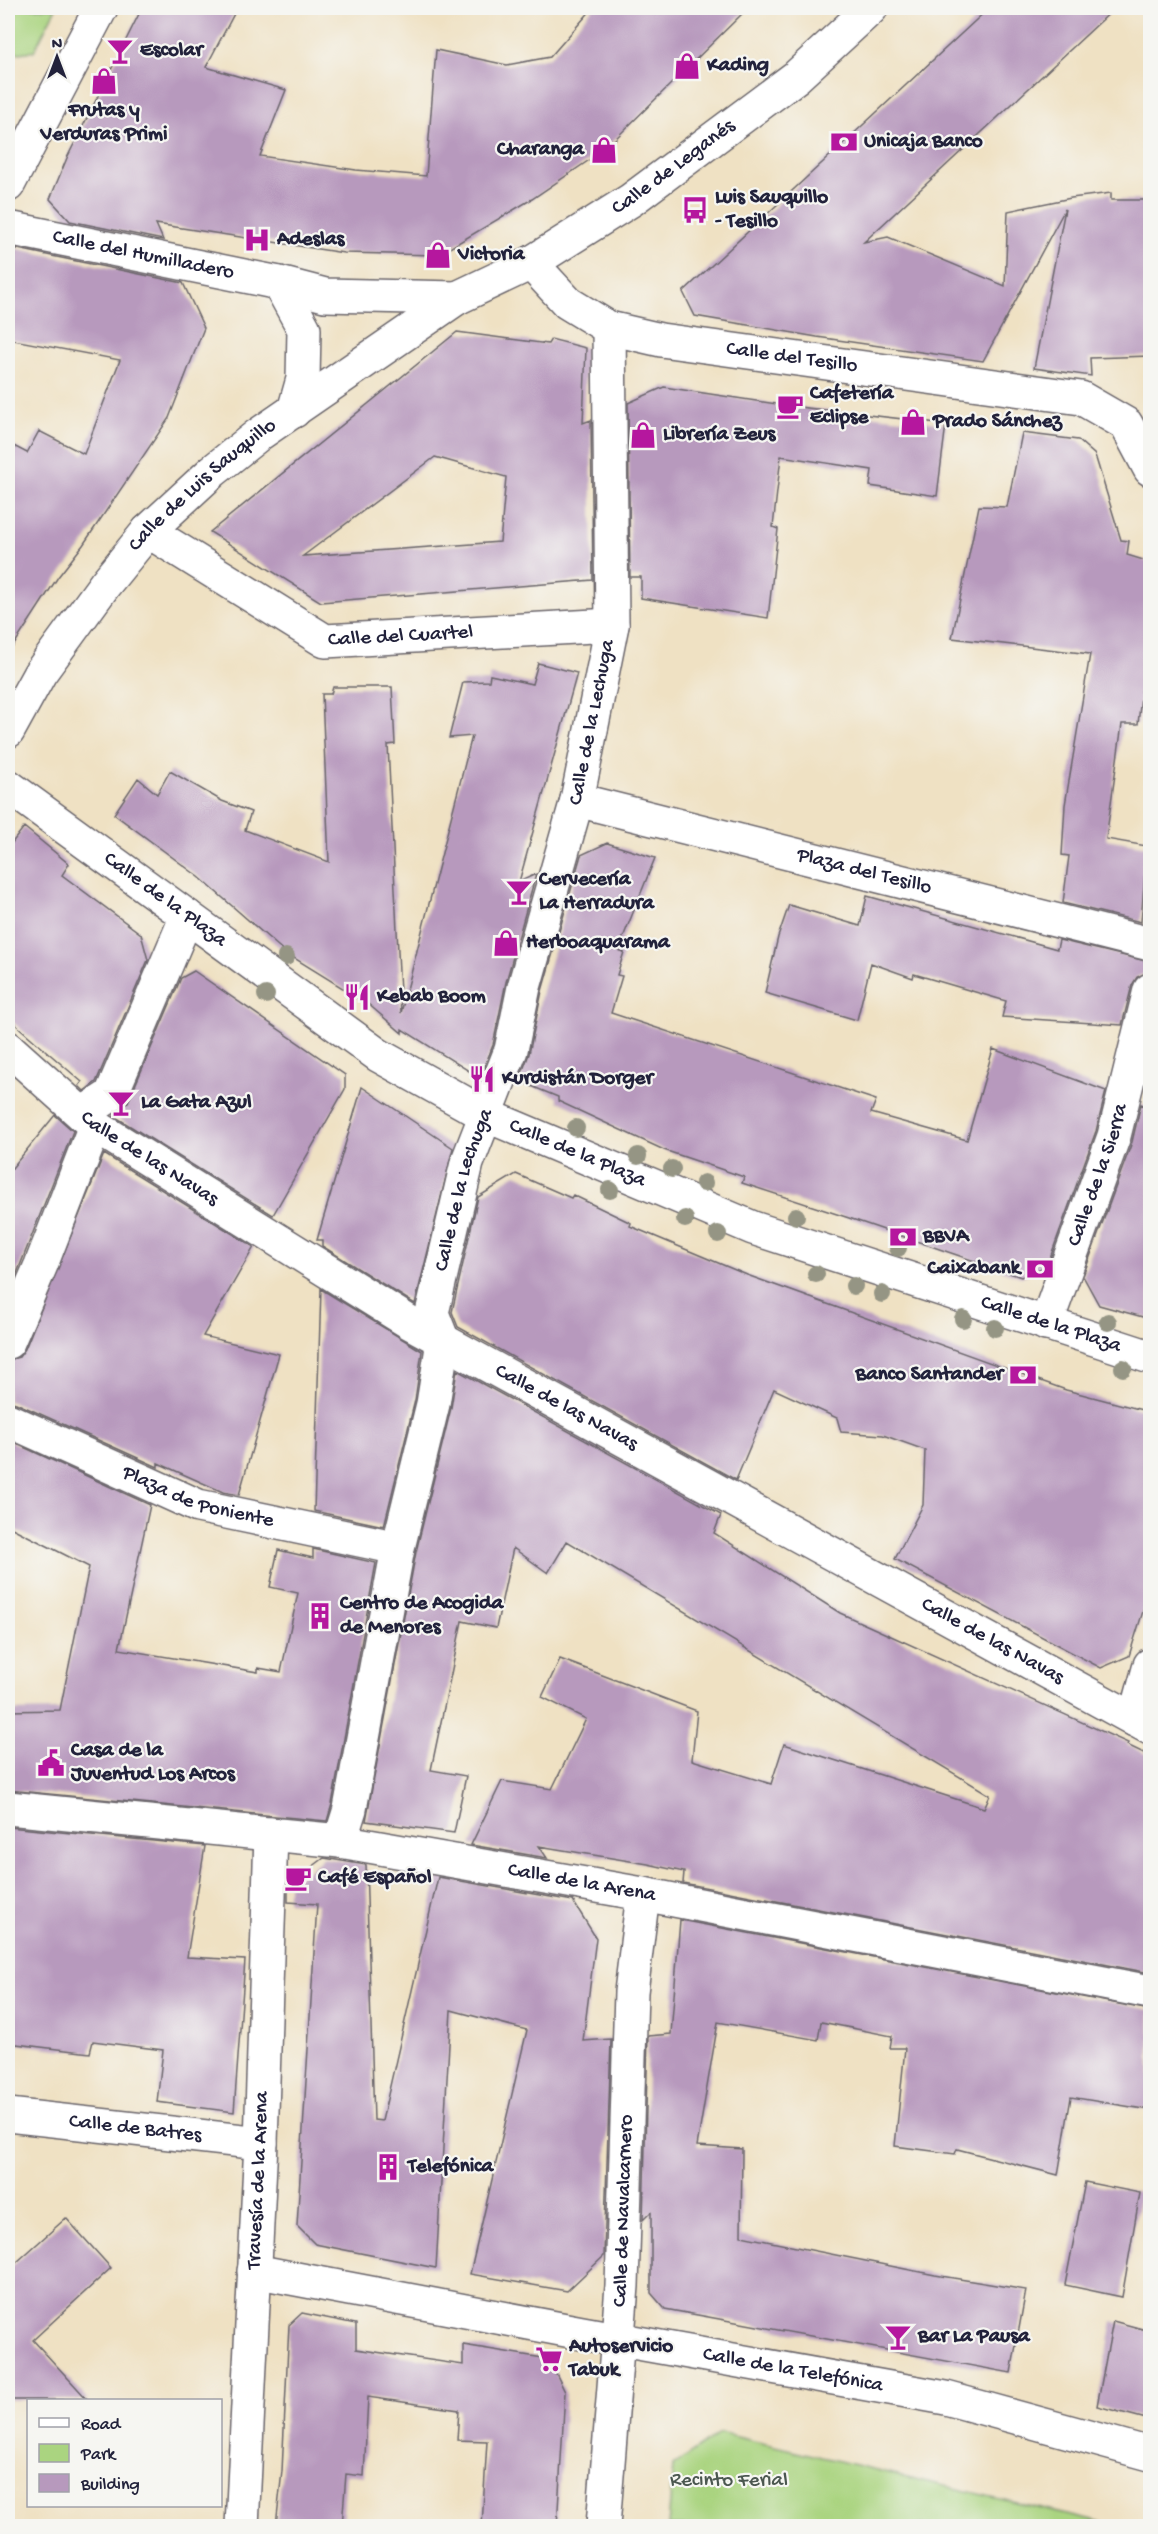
<svg xmlns="http://www.w3.org/2000/svg" width="1158" height="2534" viewBox="0 0 1158 2534" font-family="'Gochi Hand',sans-serif">
	<style>
		.green { fill: #aad480; stroke: #667b5e; stroke-width: 1.5 }
		.building { fill: #b799bd; fill-rule: evenodd }
		.lines { fill: none; stroke-linecap: round; stroke-linejoin: round }
		.street-casing { stroke: #6a656b; stroke-width: 36 }
		.primary-casing { stroke: #6a656b; stroke-width: 36 }
		.street { stroke: #fff; stroke-width: 33 }
		.primary { stroke: #fff; stroke-width: 33 }
		.tree { fill: #959584 }
		.labels { text-anchor: middle; dominant-baseline: central; stroke-width: 4.5; stroke-linejoin: round; paint-order: stroke }
		.poi-label { font-size: 21px; font-weight: bold; fill: #22223b; stroke: #f6f6f2; text-anchor: start }
		.street-label { font-size: 21px; fill: #22223b; stroke: #f6f6f2 }
		.park-label { font-size: 21px; fill: #4b5750; stroke: #f6f6f2 }
	</style>
	<rect width="100%" height="100%" fill="#f6f6f2"/>
	<filter id="ink" filterUnits="userSpaceOnUse"><feTurbulence type="fractalNoise" baseFrequency=".0167" numOctaves="2"/><feDisplacementMap in="SourceGraphic" scale="12" xChannelSelector="R" yChannelSelector="G"/><feConvolveMatrix kernelMatrix="1 2 1 2 8 2 1 2 1" color-interpolation-filters="sRGB"/></filter>
	<filter id="wash" filterUnits="userSpaceOnUse"><feTurbulence type="fractalNoise" baseFrequency=".008" numOctaves="4" result="noise"/><feDisplacementMap in="SourceGraphic" scale="24" xChannelSelector="R" yChannelSelector="G"/><feGaussianBlur stdDeviation="1.35" result="paint"/><feColorMatrix in="noise" values="0 0 0 0 0 0 0 0 0 0 0 0 0 0 0 0 0 1.4 0 .05"/><feComposite in="paint" operator="in"/></filter>
	<g filter="url(#wash)">
		<rect width="100%" height="100%" fill="#efe1c3"/>
		<!-- green -->
		<path class="green" d="M8 8H56L34 51 18 53 8 51Z
			M720 2433 1114 2526H668L673 2466Z"/>
		<g id="blocks">
			<!-- building -->
			<path class="building" d="M142 8H237L206 67 286 90 260 156 356 170 426 176 436 50 507 65 550 57 593 8H748L604 150 532 199 438 255 344 253 156 224 163 240 70 221 50 199 67 158Z
				M989 8H1115L864 242 888 237 1005 286 1008 211 1071 198 1111 193V200H1150V356L1090 358 1091 376 1034 368 1065 209 983 361 817 337 695 316 683 292Z
				M8 247 183 283 204 328 169 418 83 545 58 577 8 654V443L27 453 39 431 84 454 120 360 8 339Z
				M457 332 548 344 551 339 586 348 583 423 591 420 593 580 321 602 210 532ZM435 457 506 477 500 542 303 556Z
				M664 387 790 406 946 424 937 496 870 486 872 470 781 456 773 527 778 529 768 618 641 598V577H630L628 403Z
				M1022 433 1078 440 1095 455 1121 540 1129 541 1127 555 1150 562V661L1145 660 1138 724H1122L1106 839 1147 846 1141 922 1063 903 1069 856 1062 855 1065 805 1090 654 952 638 979 506 1007 507Z
				M538 663 577 673 519 882 536 874 506 982 493 1045 480 1078 402 1029V1033L367 1003 286 953 199 877 114 814 138 778 157 794 170 771 222 801 251 812 245 830 329 862 322 694H331L333 687H392L395 744 388 745 401 1013 472 736 449 738 463 682 489 681 490 675 532 684Z
				M24 827 69 864 62 875 141 934 148 960 96 1082 84 1091 79 1086 82 1082 8 1018V848Z
				M607 843 655 858 618 950 624 952 617 975 622 976 611 1013 876 1100 871 1113 967 1140 993 1049 1106 1091 1096 1131 1047 1266 1021 1277 849 1218 742 1183 744 1177 664 1150 558 1101V1097L519 1081 529 1054 542 991 581 855Z
				M867 896 1057 949 1059 940 1150 962V972L1137 977 1132 985 1122 1025 1002 1017 1006 1001 914 974 913 978 871 963 857 1020 765 993 778 937 789 905 860 926Z
				M194 971 345 1075V1089L273 1215 114 1116 128 1102 181 978Z
				M362 1087 453 1148 415 1304 322 1246V1240H317Z
				M1141 1104 1150 1108V1319L1099 1305 1083 1276 1132 1142Z
				M55 1115 73 1131 8 1296V1173Z
				M104 1154 254 1247 203 1336 279 1354 239 1495 223 1492 158 1463V1467L16 1403 8 1401V1360L19 1357 25 1349Z
				M516 1174 571 1198 573 1195 631 1223 630 1226 747 1275 1066 1390 1150 1412V1589L1129 1656 1101 1668 895 1559 923 1505 925 1450 883 1435 841 1432 837 1418 774 1389 736 1480 458 1327 452 1312 478 1197Z
				M321 1289 422 1351 415 1400 384 1526 314 1511Z
				M457 1370 721 1515 714 1533 840 1613 1128 1743 1127 1745 1150 1756V1973L683 1883 684 1872 648 1864 539 1846 547 1858 471 1845 502 1781 552 1789 586 1719 542 1697 560 1659 697 1711 692 1760 771 1784 784 1744 984 1808 990 1795 567 1541 548 1573 513 1548 496 1628 462 1621 431 1770 466 1776 454 1833 366 1821 416 1552 451 1408Z
				M8 1440 150 1505 119 1649 258 1672V1668L281 1672 298 1593 270 1587 278 1550 313 1558V1549L376 1563 332 1804 327 1821 8 1790V1711L60 1710 89 1567 8 1526Z
				M8 1827 205 1846 187 1957 245 1960 234 2112 157 2102 163 2050 93 2041 90 2053 8 2043Z
				M324 1858 366 1865 374 2120 382 2121 438 1877 573 1901 596 1938 583 2041 611 2039 604 2256 567 2291 470 2274 527 2030 451 2010 436 2268 315 2244 297 2226 317 1904 288 1902V1885Z
				M680 1920 1150 2010V2110L1071 2097 1058 2175 957 2149 955 2154 895 2146 905 2048H890L892 2036 821 2022 818 2040 718 2022 697 2146 742 2149 741 2236 935 2275 1026 2290 1011 2373 665 2309 651 2293V2212L643 2220 648 2036 671 2034Z
				M1085 2182 1140 2193 1122 2297 1065 2285Z
				M66 2218 111 2268 33 2340 88 2400H8V2270Z
				M302 2313 356 2324V2349L463 2365V2345L549 2359 565 2392 557 2526H482L487 2441 457 2440 459 2410 368 2397 364 2476 346 2474 342 2526H276L282 2471 289 2325Z
				M1113 2321 1150 2331V2420L1097 2406Z"/>
		</g>
	</g>
	<g filter="url(#ink)">
		<use href="#blocks" fill-opacity="0" stroke="#6a656b" stroke-width="1.5"/>
		<g class="lines">
			<defs>
				<g id="street">
					<path d="M8 185 101 8"/>
					<path id="s1" d="M8 228 279 283 325 295 457 298"/>
					<path id="s2" d="M531 263 568 303 609 328 661 340 1081 398 1126 424 1150 469"/>
					<path d="M279 283 304 329 303 379 294 411"/>
					<path id="s3" d="M148 531 325 641 612 625"/>
					<path id="s4" d="M8 786 378 1055 486 1115 753 1228 1150 1357"/>
					<path id="s5" d="M577 800 1150 944"/>
					<path id="s6" d="M8 1048 95 1126 409 1322 1150 1728"/>
					<path d="M82 1114 111 1095 187 916"/>
					<path id="s7" d="M1046 1324 1114 1136 1150 990"/>
					<path d="M8 1342 41 1265 95 1126"/>
					<path id="s8" d="M8 1420 198 1506 398 1548"/>
					<path d="M1135 1720 1150 1665"/>
					<path id="s9" d="M8 1808 340 1841 643 1894 1150 1992"/>
					<path id="s10" d="M340 1841 350 1809 398 1548 433 1404 443 1341 432 1313 467 1163 511 1050 524 987 577 800 612 625 609 328"/>
					<path id="s11" d="M8 2115 261 2143"/>
					<path id="s12" d="M254 2271 582 2333 946 2398 1150 2454"/>
					<path id="s13" d="M242 2526 261 2143 271 1834"/>
					<path id="s14" d="M603 2526 622 2286 631 1992 643 1894"/>
				</g>
				<g id="primary">
					<path id="s15" d="M8 731 40 673 105 584 148 531 213 471 258 435 457 298 531 263 631 200 796 77 871 8"/>
				</g>
			</defs>
			<!-- street casing -->
			<use href="#street" class="street-casing"/>
			<!-- primary casing -->
			<use href="#primary" class="primary-casing"/>
			<!-- street -->
			<use href="#street" class="street"/>
			<!-- primary -->
			<use href="#primary" class="primary"/>
		</g>
		<!-- trees -->
		<g class="tree">
			<circle cx="286" cy="957" r="9"/>
			<circle cx="266" cy="995" r="9"/>
			<circle cx="576" cy="1128" r="9"/>
			<circle cx="638" cy="1156" r="9"/>
			<circle cx="672" cy="1169" r="9"/>
			<circle cx="704" cy="1183" r="9"/>
			<circle cx="610" cy="1190" r="9"/>
			<circle cx="796" cy="1216" r="9"/>
			<circle cx="685" cy="1219" r="9"/>
			<circle cx="718" cy="1234" r="9"/>
			<circle cx="898" cy="1248" r="9"/>
			<circle cx="816" cy="1274" r="9"/>
			<circle cx="854" cy="1286" r="9"/>
			<circle cx="882" cy="1294" r="9"/>
			<circle cx="963" cy="1319" r="9"/>
			<circle cx="1108" cy="1322" r="9"/>
			<circle cx="995" cy="1328" r="9"/>
			<circle cx="1123" cy="1368" r="9"/>
		</g>
	</g>
	<!-- icons -->
	<defs>
		<symbol id="bar-bare" viewBox="-9 -9 18 18"><path d="M-6-5H6L.8 .8V4.5H3.5V6h-7V4.5H-.8V.8Z" fill="#b5179e" stroke="#f6f6f2" stroke-width="2.5" paint-order="stroke"/></symbol>
		<symbol id="shop-bare" viewBox="-9 -9 18 18"><path d="M-5-2.5h2.3a2.7 3.5 0 0 1 5.4 0H5L5.5 6h-11ZM-1.5-2.5h3a1.5 2.3 0 0 0-3 0Z" fill="#b5179e" stroke="#f6f6f2" stroke-width="2.5" paint-order="stroke"/></symbol>
		<symbol id="bank-bare" viewBox="-9 -9 18 18"><path d="M-6-4H6V4H-6ZM0-2.3a2.3 2.3 0 1 0 0 4.6a2.3 2.3 0 1 0 0-4.6Z" fill="#b5179e" stroke="#f6f6f2" stroke-width="2.5" paint-order="stroke"/></symbol>
		<symbol id="bus-bare" viewBox="-9 -9 18 18"><path d="M-5-6H5V4H4V6H2V4H-2V6H-4V4H-5ZM-3.5-4V0h7V-4ZM-3.5 1.2v1.5H-2V1.2ZM2 1.2v1.5H3.5V1.2Z" fill="#b5179e" stroke="#f6f6f2" stroke-width="2.5" paint-order="stroke"/></symbol>
		<symbol id="hospital-bare" viewBox="-9 -9 18 18"><path d="M-5-5h3v3.5h4V-5h3V5h-3V1.5h-4V5h-3Z" fill="#b5179e" stroke="#f6f6f2" stroke-width="2.5" paint-order="stroke"/></symbol>
		<symbol id="cafe-bare" viewBox="-9 -9 18 18"><path d="M-5.5-4.5H6V0H3Q3 3.5 0 3.5H-2.5Q-5.5 3.5-5.5 0ZM3-3.2v2h1.7v-2ZM-6 4.5H4V6H-6Z" fill="#b5179e" stroke="#f6f6f2" stroke-width="2.5" paint-order="stroke"/></symbol>
		<symbol id="restaurant-bare" viewBox="-9 -9 18 18"><path d="M-5-6h1v4h1v-4h1v4h1v-4h1v5L-1.5 .5V6h-2V.5L-5-1ZM5-6V6H3V1.5H1.5Q1.5-4 5-6Z" fill="#b5179e" stroke="#f6f6f2" stroke-width="2.5" paint-order="stroke"/></symbol>
		<symbol id="building-bare" viewBox="-9 -9 18 18"><path d="M-4-6H4V6H1V3H-1V6H-4ZM-2.5-4.3h1.7v1.8h-1.7ZM.8-4.3h1.7v1.8H.8ZM-2.5-1h1.7V.8h-1.7ZM.8-1h1.7V.8H.8Z" fill="#b5179e" stroke="#f6f6f2" stroke-width="2.5" paint-order="stroke"/></symbol>
		<symbol id="civic-bare" viewBox="-9 -9 18 18"><path d="M-.6-6.5H3V-4.5H.6V-3L4-1V1h2V6H-6V1h2V-1L-.6-3ZM-1.2 2.5V6h2.4V2.5Z" fill="#b5179e" stroke="#f6f6f2" stroke-width="2.5" paint-order="stroke"/></symbol>
		<symbol id="supermarket-bare" viewBox="-9 -9 18 18"><path d="M-6-5.5h2.5l.6 2H6L4.5 2H-2.5L-4.4-4H-6ZM-1.5 3.2a1.3 1.3 0 1 0 .1 0ZM3 3.2a1.3 1.3 0 1 0 .1 0Z" fill="#b5179e" stroke="#f6f6f2" stroke-width="2.5" paint-order="stroke"/></symbol>
	</defs>
	<g fill-rule="evenodd">
		<use href="#bar-bare" x="101" y="32" width="38" height="38"/>
		<use href="#shop-bare" x="668" y="47" width="38" height="38"/>
		<use href="#shop-bare" x="85" y="62" width="38" height="38"/>
		<use href="#bank-bare" x="825" y="123" width="38" height="38"/>
		<use href="#shop-bare" x="585" y="131" width="38" height="38"/>
		<use href="#bus-bare" x="676" y="191" width="38" height="38"/>
		<use href="#hospital-bare" x="238" y="221" width="38" height="38"/>
		<use href="#shop-bare" x="419" y="236" width="38" height="38"/>
		<use href="#cafe-bare" x="771" y="387" width="38" height="38"/>
		<use href="#shop-bare" x="894" y="403" width="38" height="38"/>
		<use href="#shop-bare" x="624" y="416" width="38" height="38"/>
		<use href="#bar-bare" x="500" y="873" width="38" height="38"/>
		<use href="#shop-bare" x="487" y="924" width="38" height="38"/>
		<use href="#restaurant-bare" x="338" y="978" width="38" height="38"/>
		<use href="#restaurant-bare" x="463" y="1060" width="38" height="38"/>
		<use href="#bar-bare" x="102" y="1084" width="38" height="38"/>
		<use href="#bank-bare" x="884" y="1218" width="38" height="38"/>
		<use href="#bank-bare" x="1021" y="1250" width="38" height="38"/>
		<use href="#bank-bare" x="1004" y="1356" width="38" height="38"/>
		<use href="#building-bare" x="301" y="1597" width="38" height="38"/>
		<use href="#civic-bare" x="32" y="1744" width="38" height="38"/>
		<use href="#cafe-bare" x="279" y="1859" width="38" height="38"/>
		<use href="#building-bare" x="369" y="2148" width="38" height="38"/>
		<use href="#bar-bare" x="879" y="2318" width="38" height="38"/>
		<use href="#supermarket-bare" x="530" y="2340" width="38" height="38"/>
	</g>
	<g class="labels">
		<!-- poi labels -->
		<g class="poi-label">
			<text x="140" y="51">Escolar</text>
			<text x="707" y="66">Kading</text>
			<text x="104" y="111" text-anchor="middle">Frutas y<tspan x="104" dy="24">Verduras Primi</tspan></text>
			<text x="864" y="142">Unicaja Banco</text>
			<text x="584" y="150" text-anchor="end">Charanga</text>
			<text x="715" y="198">Luis Sauquillo<tspan x="715" dy="24">- Tesillo</tspan></text>
			<text x="277" y="240">Adeslas</text>
			<text x="458" y="255">Victoria</text>
			<text x="810" y="394">Cafetería<tspan x="810" dy="24">Eclipse</tspan></text>
			<text x="933" y="422">Prado Sánchez</text>
			<text x="663" y="435">Librería Zeus</text>
			<text x="539" y="880">Cervecería<tspan x="539" dy="24">La Herradura</tspan></text>
			<text x="526" y="943">Herboaquarama</text>
			<text x="377" y="997">Kebab Boom</text>
			<text x="502" y="1079">Kurdistán Dorger</text>
			<text x="141" y="1103">La Gata Azul</text>
			<text x="923" y="1237">BBVA</text>
			<text x="1020" y="1269" text-anchor="end">Caixabank</text>
			<text x="1003" y="1375" text-anchor="end">Banco Santander</text>
			<text x="340" y="1604">Centro de Acogida<tspan x="340" dy="24">de Menores</tspan></text>
			<text x="71" y="1751">Casa de la<tspan x="71" dy="24">Juventud Los Arcos</tspan></text>
			<text x="318" y="1878">Café Español</text>
			<text x="408" y="2167">Telefónica</text>
			<text x="918" y="2337">Bar La Pausa</text>
			<text x="569" y="2347">Autoservicio<tspan x="569" dy="24">Tabuk</tspan></text>
		</g>
		<!-- street labels -->
		<g class="street-label">
			<text stroke="none"><textPath href="#s15" startOffset="886">Calle de Leganés</textPath></text>
			<text stroke="none"><textPath href="#s1" startOffset="138">Calle del Humilladero</textPath></text>
			<text stroke="none"><textPath href="#s2" startOffset="288">Calle del Tesillo</textPath></text>
			<text stroke="none"><textPath href="#s15" startOffset="316">Calle de Luis Sauquillo</textPath></text>
			<text stroke="none"><textPath href="#s3" startOffset="284">Calle del Cuartel</textPath></text>
			<text stroke="none"><textPath href="#s10" startOffset="1154">Calle de la Lechuga</textPath></text>
			<text stroke="none"><textPath href="#s5" startOffset="296">Plaza del Tesillo</textPath></text>
			<text stroke="none"><textPath href="#s4" startOffset="194">Calle de la Plaza</textPath></text>
			<text stroke="none"><textPath href="#s4" startOffset="680">Calle de la Plaza</textPath></text>
			<text stroke="none"><textPath href="#s6" startOffset="180">Calle de las Navas</textPath></text>
			<text stroke="none"><textPath href="#s7" startOffset="158">Calle de la Sierra</textPath></text>
			<text stroke="none"><textPath href="#s10" startOffset="668">Calle de la Lechuga</textPath></text>
			<text stroke="none"><textPath href="#s4" startOffset="1184">Calle de la Plaza</textPath></text>
			<text stroke="none"><textPath href="#s6" startOffset="666">Calle de las Navas</textPath></text>
			<text stroke="none"><textPath href="#s8" startOffset="206">Plaza de Poniente</textPath></text>
			<text stroke="none"><textPath href="#s6" startOffset="1152">Calle de las Navas</textPath></text>
			<text stroke="none"><textPath href="#s9" startOffset="579">Calle de la Arena</textPath></text>
			<text stroke="none"><textPath href="#s11" startOffset="128">Calle de Batres</textPath></text>
			<text stroke="none"><textPath href="#s13" startOffset="346">Travesía de la Arena</textPath></text>
			<text stroke="none"><textPath href="#s14" startOffset="316">Calle de Navalcarnero</textPath></text>
			<text stroke="none"><textPath href="#s12" startOffset="548">Calle de la Telefónica</textPath></text>
		</g>
		<!-- park labels -->
		<g class="park-label">
			<text x="729" y="2481">Recinto Ferial</text>
		</g>
	</g>
	<!-- margin -->
	<rect width="1158" height="2534" fill="none" stroke="#f6f6f2" stroke-width="30"/>
	<!-- legend -->
	<rect x="27" y="2399" width="195" height="108" fill="#f6f6f2" stroke="#a1a1a9" stroke-width="1.5"/>
	<rect x="39" y="2418" width="30" height="9" fill="#ffffff" stroke="#a1a1a9" stroke-width="1.5"/>
	<text x="81" y="2429" font-size="18" fill="#22223b">Road</text>
	<rect x="39" y="2444" width="30" height="18" fill="#aad480" stroke="#a1a1a9" stroke-width="1.5"/>
	<text x="81" y="2459" font-size="18" fill="#22223b">Park</text>
	<rect x="39" y="2474" width="30" height="18" fill="#b799bd" stroke="#a1a1a9" stroke-width="1.5"/>
	<text x="81" y="2489" font-size="18" fill="#22223b">Building</text>
	<!-- north arrow -->
	<g transform="translate(57 57)" stroke="#f6f6f2" stroke-width="4.5" paint-order="stroke">
	<path d="M0-4.5L10 22L0 15L-10 22Z" fill="#22223b"/>
	<text y="-9" font-size="16" font-weight="bold" text-anchor="middle" fill="#22223b">N</text>
	</g>
</svg>
